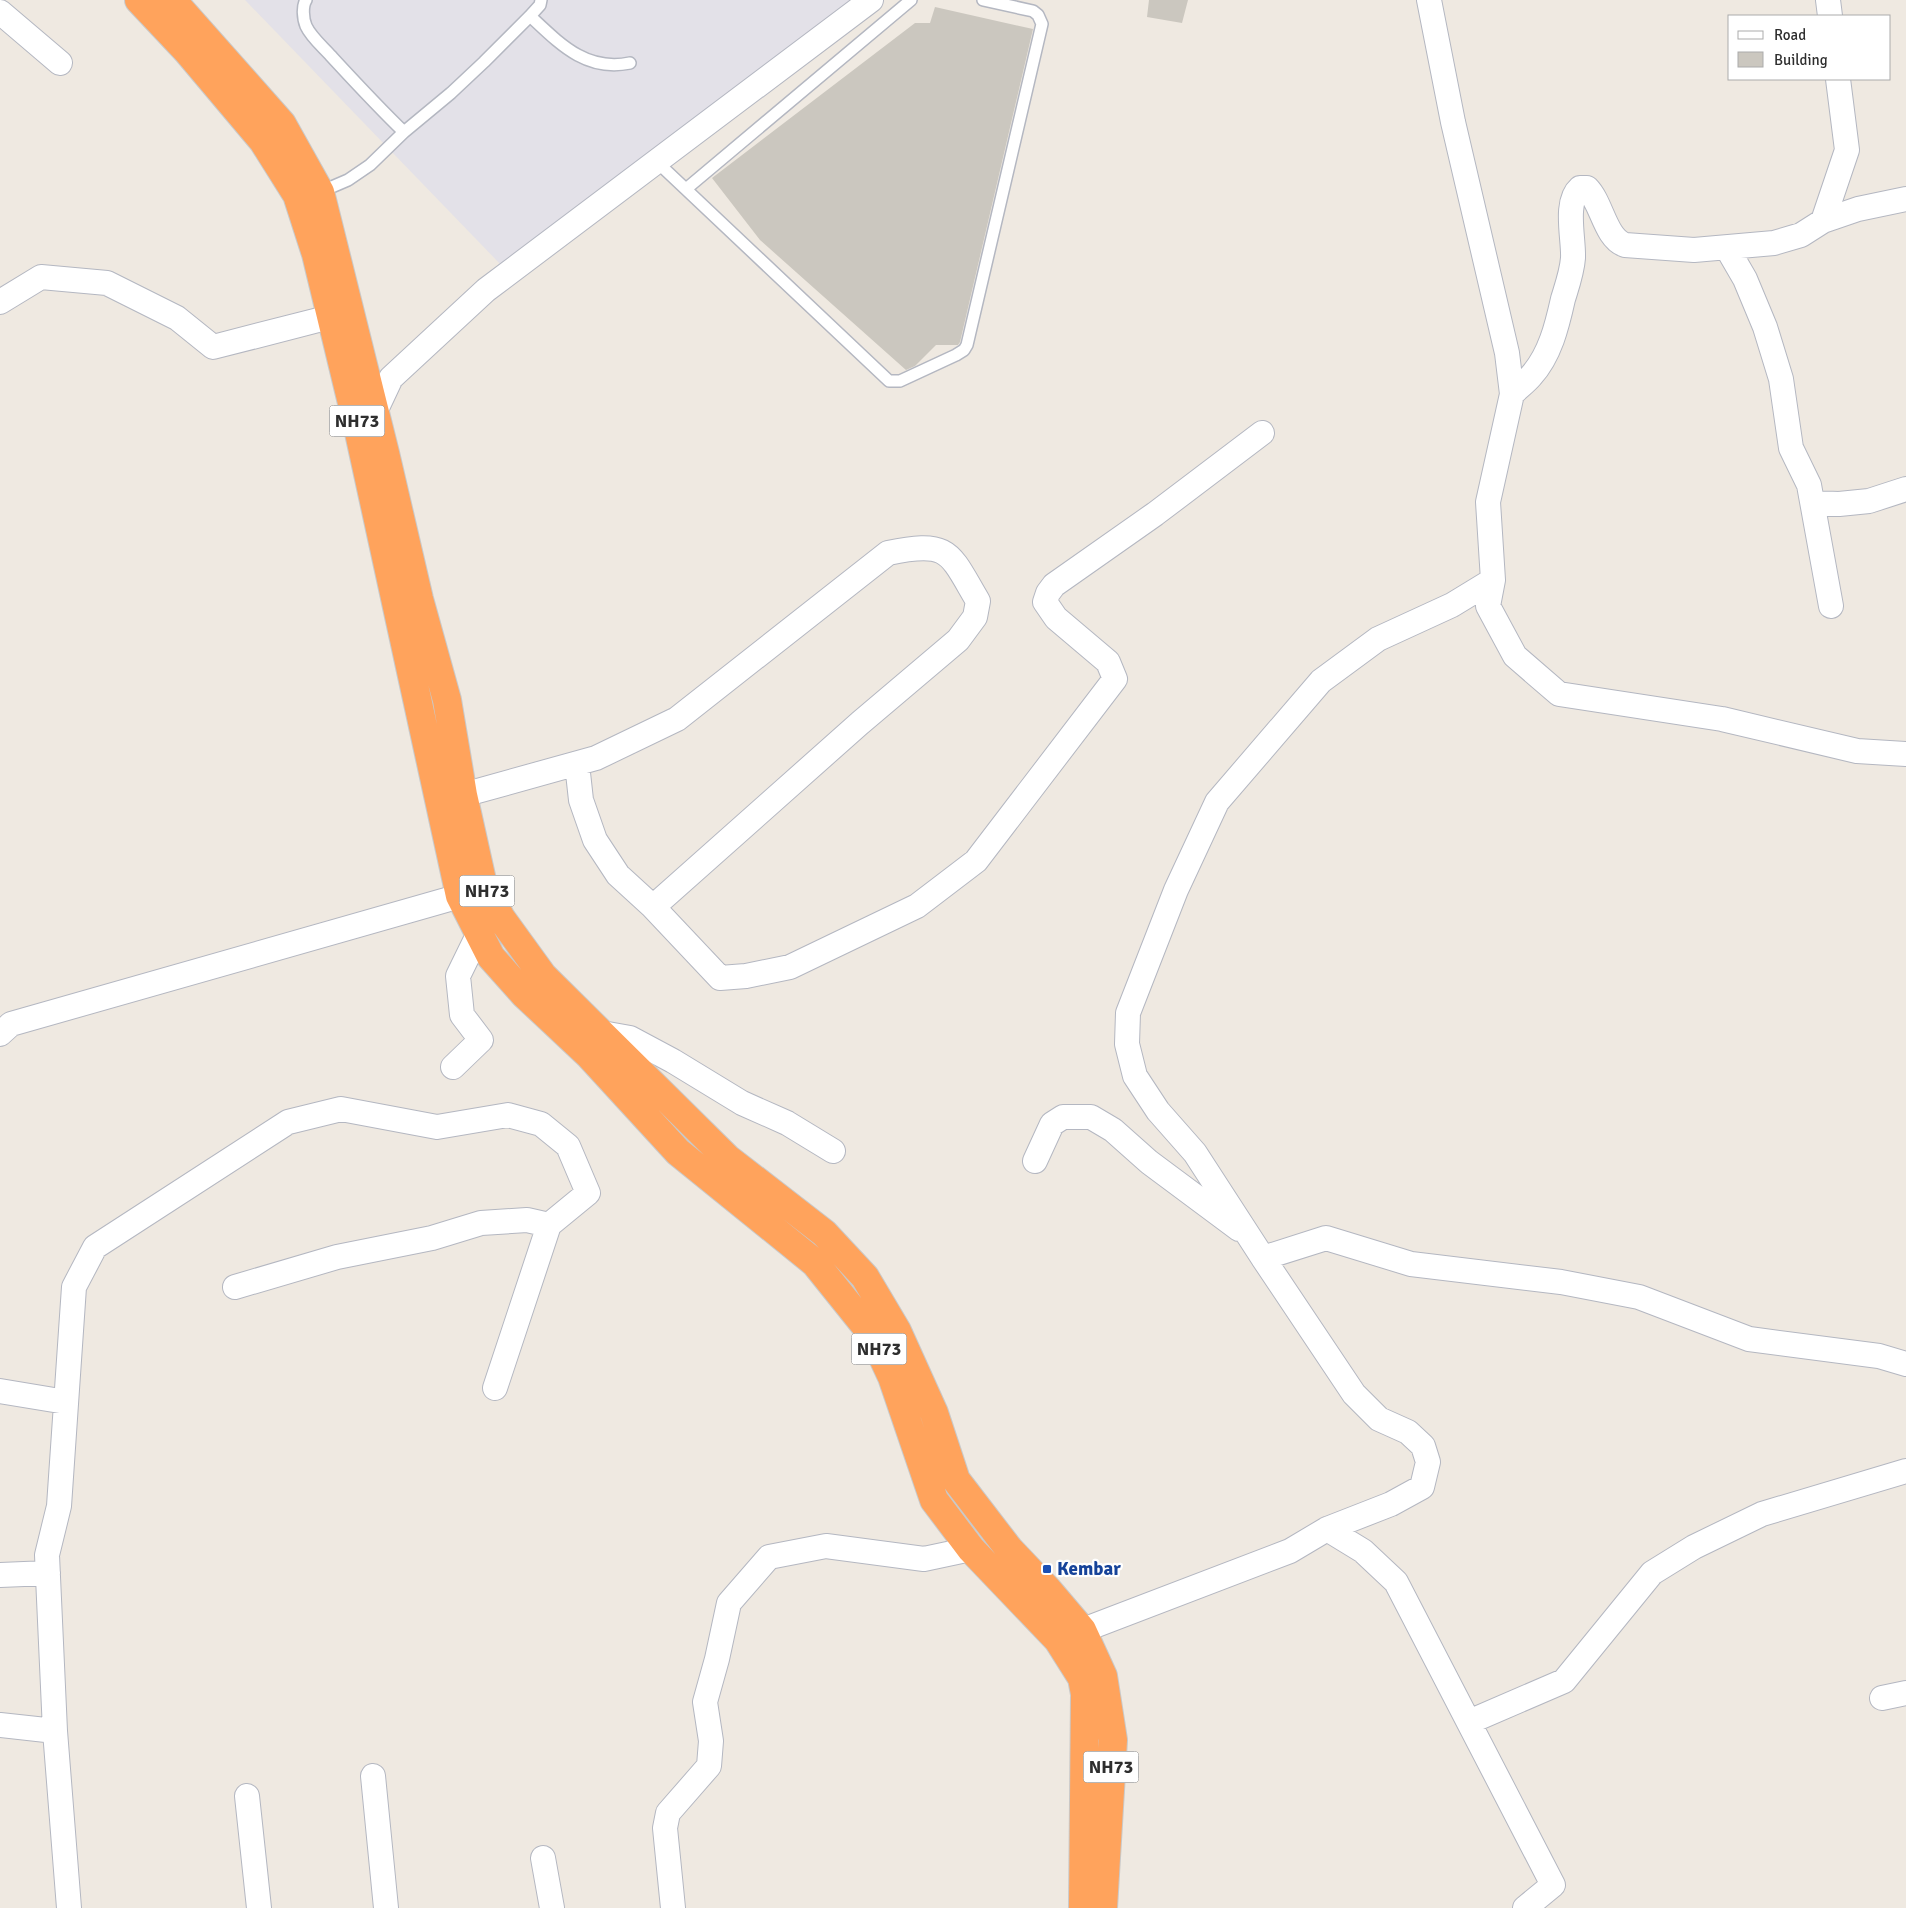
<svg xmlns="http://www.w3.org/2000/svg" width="1906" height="1908" viewBox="0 0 1906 1908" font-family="Signika,sans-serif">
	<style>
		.industrial { fill: #e3e1e8 }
		.building { fill: #cbc7bf }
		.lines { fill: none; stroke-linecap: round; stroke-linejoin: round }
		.lane-casing { stroke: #b4b7c1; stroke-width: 14 }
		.street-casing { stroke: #b4b7c1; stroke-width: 26 }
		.highway-casing { stroke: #c9c9c9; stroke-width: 30 }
		.lane { stroke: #fff; stroke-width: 11 }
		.street { stroke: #fff; stroke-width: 24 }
		.highway { stroke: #ffa35c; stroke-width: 28 }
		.transit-dot { fill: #1a4fb4; stroke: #fff; stroke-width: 2 }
		.labels { text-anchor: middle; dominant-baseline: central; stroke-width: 4.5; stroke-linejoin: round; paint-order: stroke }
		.shield { fill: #fff; stroke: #6d6d6d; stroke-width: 1 }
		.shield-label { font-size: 18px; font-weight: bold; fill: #2e2e2e }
		.transit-label { font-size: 19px; font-weight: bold; fill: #164399; stroke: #fff; text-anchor: start }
	</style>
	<rect width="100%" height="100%" fill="#efe9e1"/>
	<!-- industrial -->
	<path class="industrial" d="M245 0H853L503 267Z"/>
	<!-- building -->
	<path class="building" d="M1149 0H1188L1182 23 1147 17Z
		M935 7 1033 29 960 342 958 345H936L915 366 906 370 760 240 712 178 915 23H930Z"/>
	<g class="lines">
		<defs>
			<path id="lane" d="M306 0C302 6 303 19 306 26 311 37 323 47 331 56 355 82 378 107 404 132
				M530 16C560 44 586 72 630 63
				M657 162 889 381H900L956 355 964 350 967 345 1042 24 1038 15 1033 11 983 0
				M686 189 911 0
				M320 192 348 180 370 165 404 132 451 93 484 62 530 16 540 5 541 0"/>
			<path id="street" d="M1429 0 1453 122 1507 353 1512 394 1488 502 1493 580 1488 606 1515 656 1559 694 1722 719 1857 751 1906 754
				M1828 0 1830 16
				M0 12 60 63
				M1823 221 1847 150 1838 79
				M1727 248 1745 279 1765 327 1781 379 1791 448 1809 485 1831 606
				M0 302 41 277 107 283 177 318 213 347 330 317
				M1512 394C1518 388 1526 382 1531 376 1550 355 1557 326 1563 299 1567 286 1572 272 1573 258 1574 239 1564 202 1580 188H1587C1602 203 1605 238 1625 245L1694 250 1774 243 1801 235 1823 221 1858 209 1906 199
				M375 412 391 378 486 290 871 0
				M1813 503 1839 504 1869 501 1906 489
				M577 764 581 800 595 840 618 875 653 907 720 978 746 976 790 967 917 906 976 861 1115 679 1108 662 1056 618 1045 602 1048 593 1054 585 1155 514 1262 433
				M463 795 596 758 677 719 888 553C950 540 949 552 978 601L975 617 958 640 860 723 653 907
				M602 1033 630 1038 673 1061 742 1103 787 1123 833 1151
				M0 1034 11 1024 460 896 477 888
				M453 1067 481 1040 462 1015 458 976 479 933
				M1035 1161 1052 1124 1063 1117H1091L1113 1130 1149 1162 1239 1229
				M1263 1258 1195 1153 1158 1111 1135 1076 1127 1044 1128 1013 1176 890 1217 802 1321 681 1378 639 1452 605 1493 580
				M235 1287 337 1257 432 1238 481 1223 527 1220 549 1225
				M0 1391 66 1402
				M1327 1529 1391 1504 1422 1487 1428 1462 1423 1446 1408 1432 1379 1419 1354 1394 1263 1258 1326 1238 1411 1264 1561 1282 1639 1297 1749 1339 1879 1356 1906 1364
				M0 1575 48 1573
				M1065 1637 1290 1551 1327 1529 1363 1551 1396 1582 1553 1885 1525 1908
				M1882 1698 1906 1693
				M1469 1722 1564 1681 1652 1573 1694 1547 1762 1514 1906 1471
				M0 1725 55 1731 69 1908
				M55 1731 47 1555 59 1506 74 1287 95 1247 288 1122 341 1109 437 1127 508 1115 541 1124 568 1146 588 1193 549 1225 495 1388
				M373 1776 386 1908
				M247 1796 259 1908
				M543 1858 552 1908
				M673 1908 665 1828 668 1813 709 1766 711 1741 705 1702 717 1659 729 1603 769 1557 826 1546 924 1559 971 1549"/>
			<path id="highway" d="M139 0 188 52 263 141 297 195 316 254 358 428 460 896 491 957 524 994 589 1055 678 1152 815 1263 872 1334 892 1377 934 1500 971 1549 1058 1640 1082 1678 1085 1694 1083 1908
				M172 0 282 124 320 192 385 453 419 599 447 700 463 795 483 885 501 918 543 976 727 1158 824 1233 865 1277 897 1331 934 1413 956 1480 1009 1549 1048 1590 1082 1630 1103 1676 1113 1740 1103 1908"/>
		</defs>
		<!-- lane casing -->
		<use href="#lane" class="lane-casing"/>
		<!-- street casing -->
		<use href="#street" class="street-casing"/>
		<!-- highway casing -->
		<use href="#highway" class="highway-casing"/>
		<!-- lane -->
		<use href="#lane" class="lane"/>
		<!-- street -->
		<use href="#street" class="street"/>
		<!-- highway -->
		<use href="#highway" class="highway"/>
	</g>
	<!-- markers -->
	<rect class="transit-dot" x="1042" y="1564" width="10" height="10" rx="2.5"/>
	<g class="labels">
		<!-- shield labels -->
		<g class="shield">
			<rect x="329.5" y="405.5" width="55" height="31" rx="4"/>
			<rect x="459.5" y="875.5" width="55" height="31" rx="4"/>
			<rect x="851.5" y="1333.5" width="55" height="31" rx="4"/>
			<rect x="1083.5" y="1751.5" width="55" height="31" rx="4"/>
		</g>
		<g class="shield-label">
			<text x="357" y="421">NH73</text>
			<text x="487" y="891">NH73</text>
			<text x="879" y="1349">NH73</text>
			<text x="1111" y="1767">NH73</text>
		</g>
		<!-- transit labels -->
		<g class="transit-label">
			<text x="1057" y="1569">Kembar</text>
		</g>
	</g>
	<!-- legend -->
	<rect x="1728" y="15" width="162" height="65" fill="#ffffff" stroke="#ababab"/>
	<rect x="1738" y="31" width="25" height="8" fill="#ffffff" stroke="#ababab"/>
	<text x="1774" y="40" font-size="15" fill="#2e2e2e">Road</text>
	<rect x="1738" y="52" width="25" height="15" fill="#cbc7bf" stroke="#ababab"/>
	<text x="1774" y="65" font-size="15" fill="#2e2e2e">Building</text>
</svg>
